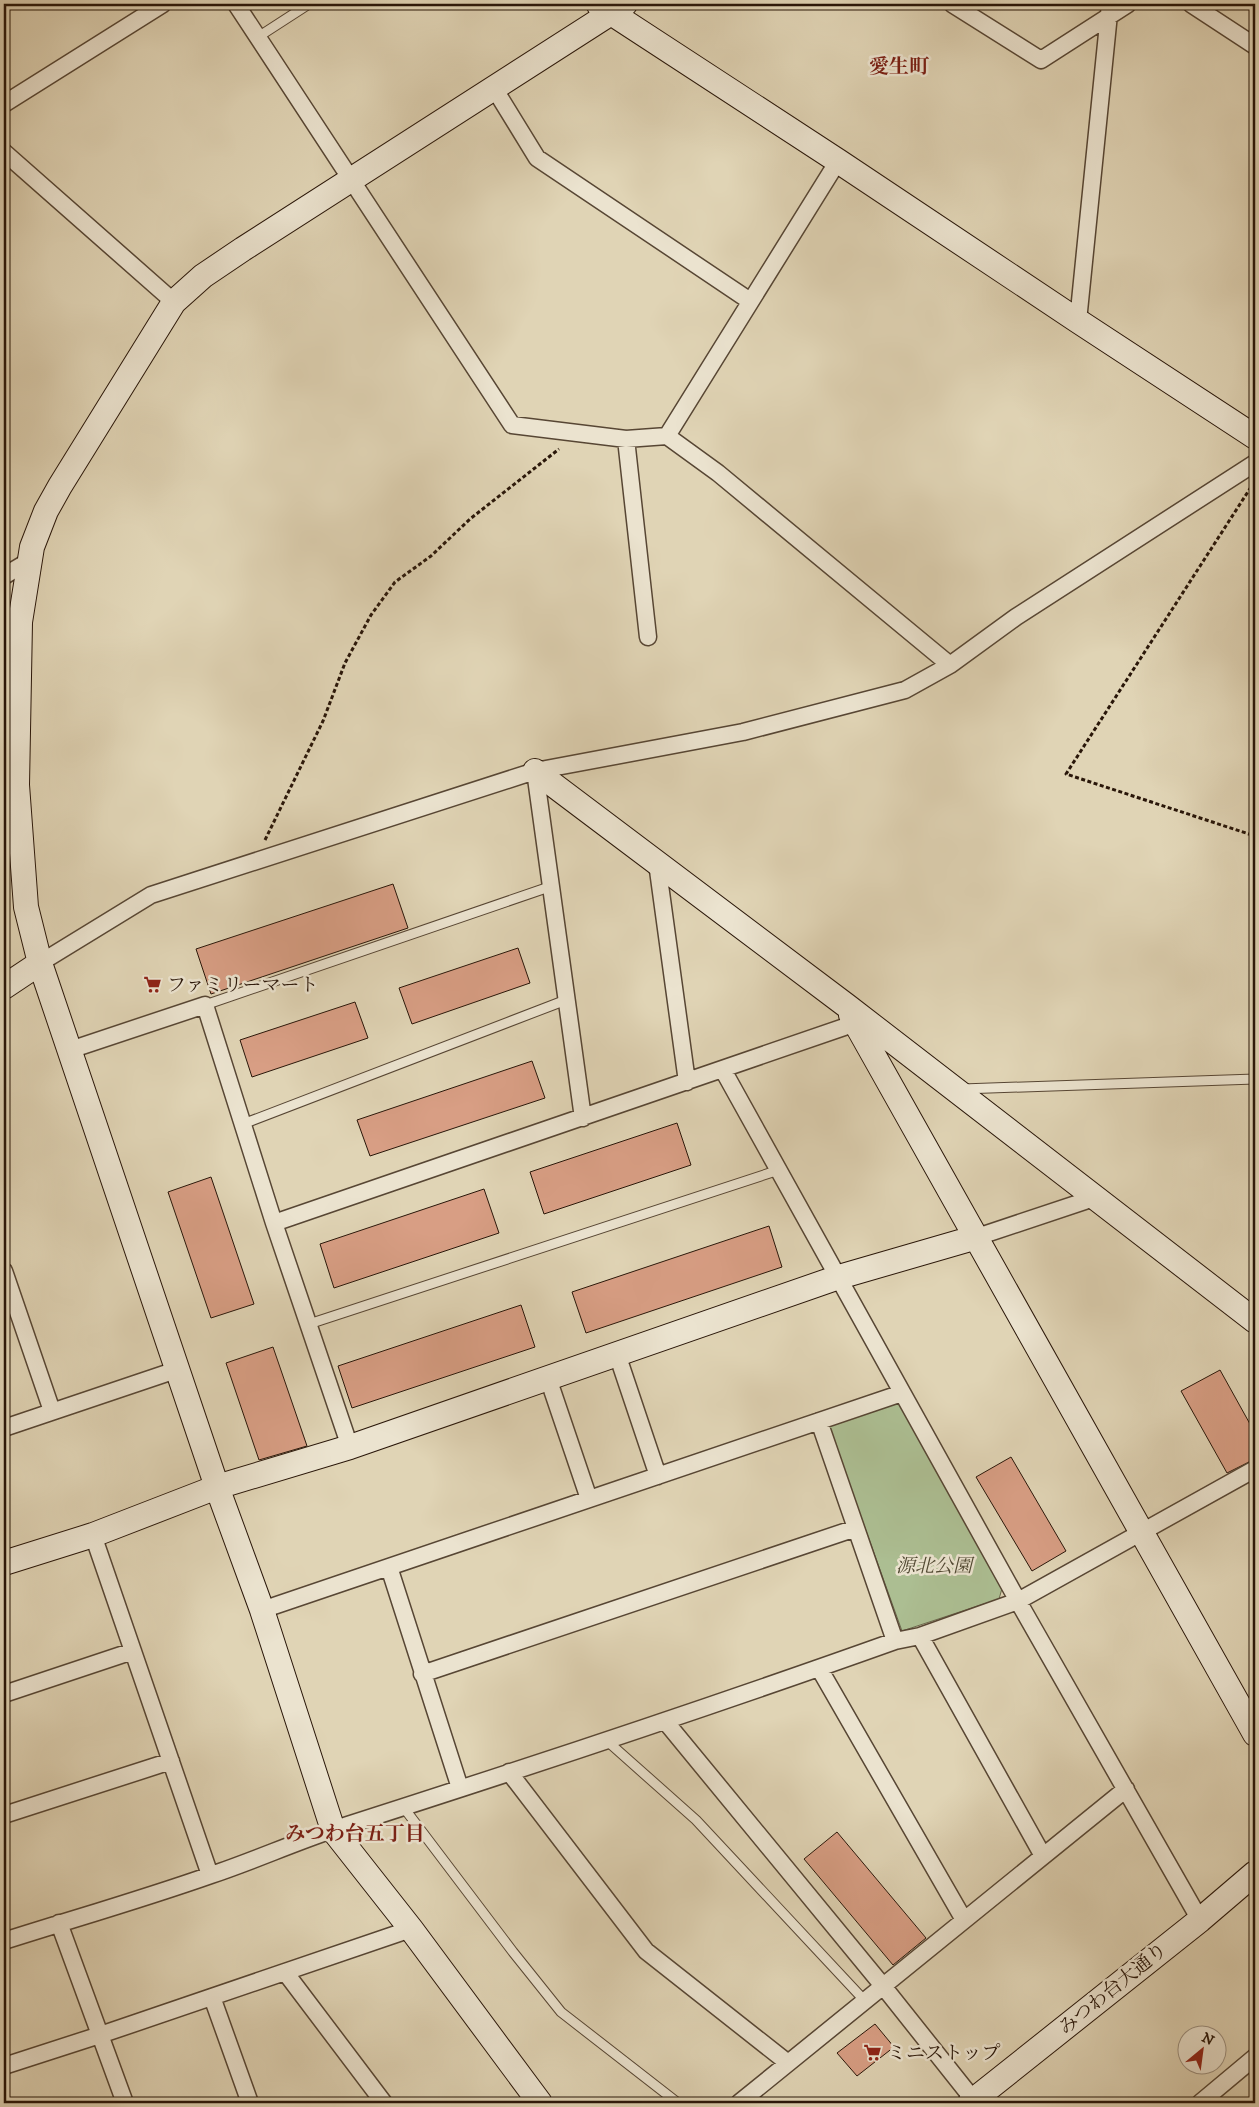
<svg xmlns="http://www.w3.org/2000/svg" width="1259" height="2107" viewBox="0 0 1259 2107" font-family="'IM FELL DW Pica','Noto Serif JP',serif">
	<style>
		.green { fill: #acbe92; stroke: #6a6a4e }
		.building { fill: #d89e84; stroke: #291609 }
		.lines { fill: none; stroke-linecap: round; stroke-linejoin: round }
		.lane-casing { stroke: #574634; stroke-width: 11 }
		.street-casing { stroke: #574634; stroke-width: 19 }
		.secondary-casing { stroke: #291609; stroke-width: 26 }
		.path { stroke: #291609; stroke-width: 3; stroke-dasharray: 4 2.5; stroke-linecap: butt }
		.lane { stroke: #ebe3cf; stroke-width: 9 }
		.street { stroke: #ebe3cf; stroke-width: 16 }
		.secondary { stroke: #ebe3cf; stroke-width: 24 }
		.labels { text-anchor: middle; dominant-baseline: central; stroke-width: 5; stroke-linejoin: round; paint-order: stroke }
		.poi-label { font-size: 19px; fill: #291609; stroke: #ebe3cf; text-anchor: start }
		.park-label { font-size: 19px; font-style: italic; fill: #504832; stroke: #ebe3cf }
		.street-label { font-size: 19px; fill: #291609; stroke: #ebe3cf }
		.neighbourhood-label { font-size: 20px; font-weight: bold; fill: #7a1f14; stroke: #ebe3cf }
	</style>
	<rect width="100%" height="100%" fill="#e0d4b5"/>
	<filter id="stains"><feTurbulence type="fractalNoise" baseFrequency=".004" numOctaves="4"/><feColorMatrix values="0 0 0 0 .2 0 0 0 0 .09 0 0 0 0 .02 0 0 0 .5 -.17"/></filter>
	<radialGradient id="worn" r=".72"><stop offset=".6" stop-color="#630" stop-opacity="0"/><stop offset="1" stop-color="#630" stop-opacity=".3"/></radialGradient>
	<!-- green -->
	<path class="green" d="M898 1403 905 1407 1003 1585 999 1599 902 1631 828 1425Z"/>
	<!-- building -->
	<path class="building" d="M393 884 408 928 211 994 196 949Z
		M518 948 530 983 412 1024 399 988Z
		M355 1002 368 1038 252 1077 240 1040Z
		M532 1061 545 1098 370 1156 357 1120Z
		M677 1123 691 1165 544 1214 530 1172Z
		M211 1177 254 1304 211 1318 168 1192Z
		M484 1189 499 1233 334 1288 320 1244Z
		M769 1226 782 1267 586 1333 572 1292Z
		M521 1305 535 1347 352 1408 338 1366Z
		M273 1347 307 1446 259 1460 226 1363Z
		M1220 1370 1255 1433V1459L1227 1473 1181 1391Z
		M1011 1457 1066 1551 1032 1571 976 1477Z
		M837 1832 926 1938 893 1965 804 1859Z
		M875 2024 894 2047 857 2076 837 2053Z"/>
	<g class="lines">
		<defs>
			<path id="lane" d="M258 37 309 4
				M205 1005 552 886
				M962 1089 1255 1079
				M243 1124 566 1000
				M309 1324 779 1170
				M606 1740 696 1820 865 2001
				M404 1808 513 1952 561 2012 678 2103"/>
			<path id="street" d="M236 4 512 425 626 439 667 436 718 473 950 665
				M952 4 1041 60 1128 4
				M1191 4 1255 46
				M494 88 537 158 750 301
				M4 104 163 4
				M4 152 174 302
				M1078 321 1110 4
				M667 436 838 161
				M626 439 648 637
				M4 576 29 561
				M535 771 583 1118
				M657 863 687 1082
				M40 963 151 895 535 771 743 732 905 690 950 665 1016 617 1255 463
				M70 1050 205 1005 274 1223 350 1447
				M723 1070 1018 1601 1200 1920
				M274 1223 856 1023
				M977 1237 1094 1198
				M4 1271 52 1411
				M617 1354 658 1476
				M548 1378 589 1499
				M819 1421 895 1641
				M4 1428 179 1369
				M93 1535 210 1875
				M389 1567 460 1788
				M262 1610 902 1393
				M920 1636 1043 1856
				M819 1668 964 1920
				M422 1674 856 1528
				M4 1694 133 1651
				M665 1721 883 1986 976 2103
				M509 1772 646 1951 788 2063
				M4 1815 171 1761
				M59 1923 125 2103
				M4 1941C73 1919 143 1899 211 1875 253 1861 293 1843 335 1829 523 1769 710 1707 895 1641L920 1636 1018 1601 1255 1469
				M285 1972 384 2103
				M212 1997 250 2103
				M4 2066 100 2035 411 1929
				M739 2103 1126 1789
				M1200 2103 1255 2057"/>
			<path id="secondary" d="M599 5 838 161 1078 321 1255 437
				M535 771 847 1006 1255 1321
				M4 987 40 963
				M851 1015 1255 1734
				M4 1563 93 1535 217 1487 350 1447 839 1277 977 1237
				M540 2103 411 1929 333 1830 262 1610 217 1487 40 963 26 907 17 785 20 622 32 547 46 511 60 486 174 302 203 276 243 249 625 4
				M970 2103 1200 1920 1255 1873"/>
		</defs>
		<!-- lane casing -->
		<use href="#lane" class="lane-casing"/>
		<!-- street casing -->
		<use href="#street" class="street-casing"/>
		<!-- secondary casing -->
		<use href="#secondary" class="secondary-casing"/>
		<!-- path -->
		<path class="path" d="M1251 487 1066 774 1255 836
			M265 840 323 721 345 663 371 615 395 582 431 556 470 519 559 449"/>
		<!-- lane -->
		<use href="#lane" class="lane"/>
		<!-- street -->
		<use href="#street" class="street"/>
		<!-- secondary -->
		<use href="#secondary" class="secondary"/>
	</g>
	<!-- icons -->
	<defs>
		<symbol id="supermarket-bare" viewBox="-9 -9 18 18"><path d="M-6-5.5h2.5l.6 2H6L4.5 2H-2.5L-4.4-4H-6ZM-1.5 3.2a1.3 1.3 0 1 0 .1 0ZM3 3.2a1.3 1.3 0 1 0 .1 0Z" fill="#8f2418" stroke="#ebe3cf" stroke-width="2.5" paint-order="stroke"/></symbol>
	</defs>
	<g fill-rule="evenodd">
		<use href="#supermarket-bare" x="140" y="972" width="25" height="25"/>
		<use href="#supermarket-bare" x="860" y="2040" width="25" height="25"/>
	</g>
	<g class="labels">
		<!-- poi labels -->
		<g class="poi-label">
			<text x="167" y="985">ファミリーマート</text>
			<text x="887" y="2053">ミニストップ</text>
		</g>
		<!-- park labels -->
		<g class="park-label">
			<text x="934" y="1566">源北公園</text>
		</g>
		<!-- street labels -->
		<g class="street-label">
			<text transform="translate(1113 1989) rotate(-39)">みつわ台大通り</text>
		</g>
		<!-- neighbourhood labels -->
		<g class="neighbourhood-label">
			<text x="899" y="67">愛生町</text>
			<text x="355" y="1834">みつわ台五丁目</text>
		</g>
	</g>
	<!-- margin -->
	<rect width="1259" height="2107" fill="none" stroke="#e0d4b5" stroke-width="20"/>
	<rect x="5" y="5" width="1249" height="2097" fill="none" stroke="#291609" stroke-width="2.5"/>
	<rect x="10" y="10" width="1239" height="2087" fill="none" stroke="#291609"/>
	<!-- north arrow -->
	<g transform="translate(1202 2050) rotate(29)"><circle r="24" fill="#ebe3cf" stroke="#9d9180"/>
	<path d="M0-4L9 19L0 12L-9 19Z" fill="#8f2418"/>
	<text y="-8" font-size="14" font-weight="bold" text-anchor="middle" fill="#291609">N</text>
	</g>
	<rect width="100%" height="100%" filter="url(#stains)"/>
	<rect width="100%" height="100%" fill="url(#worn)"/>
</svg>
